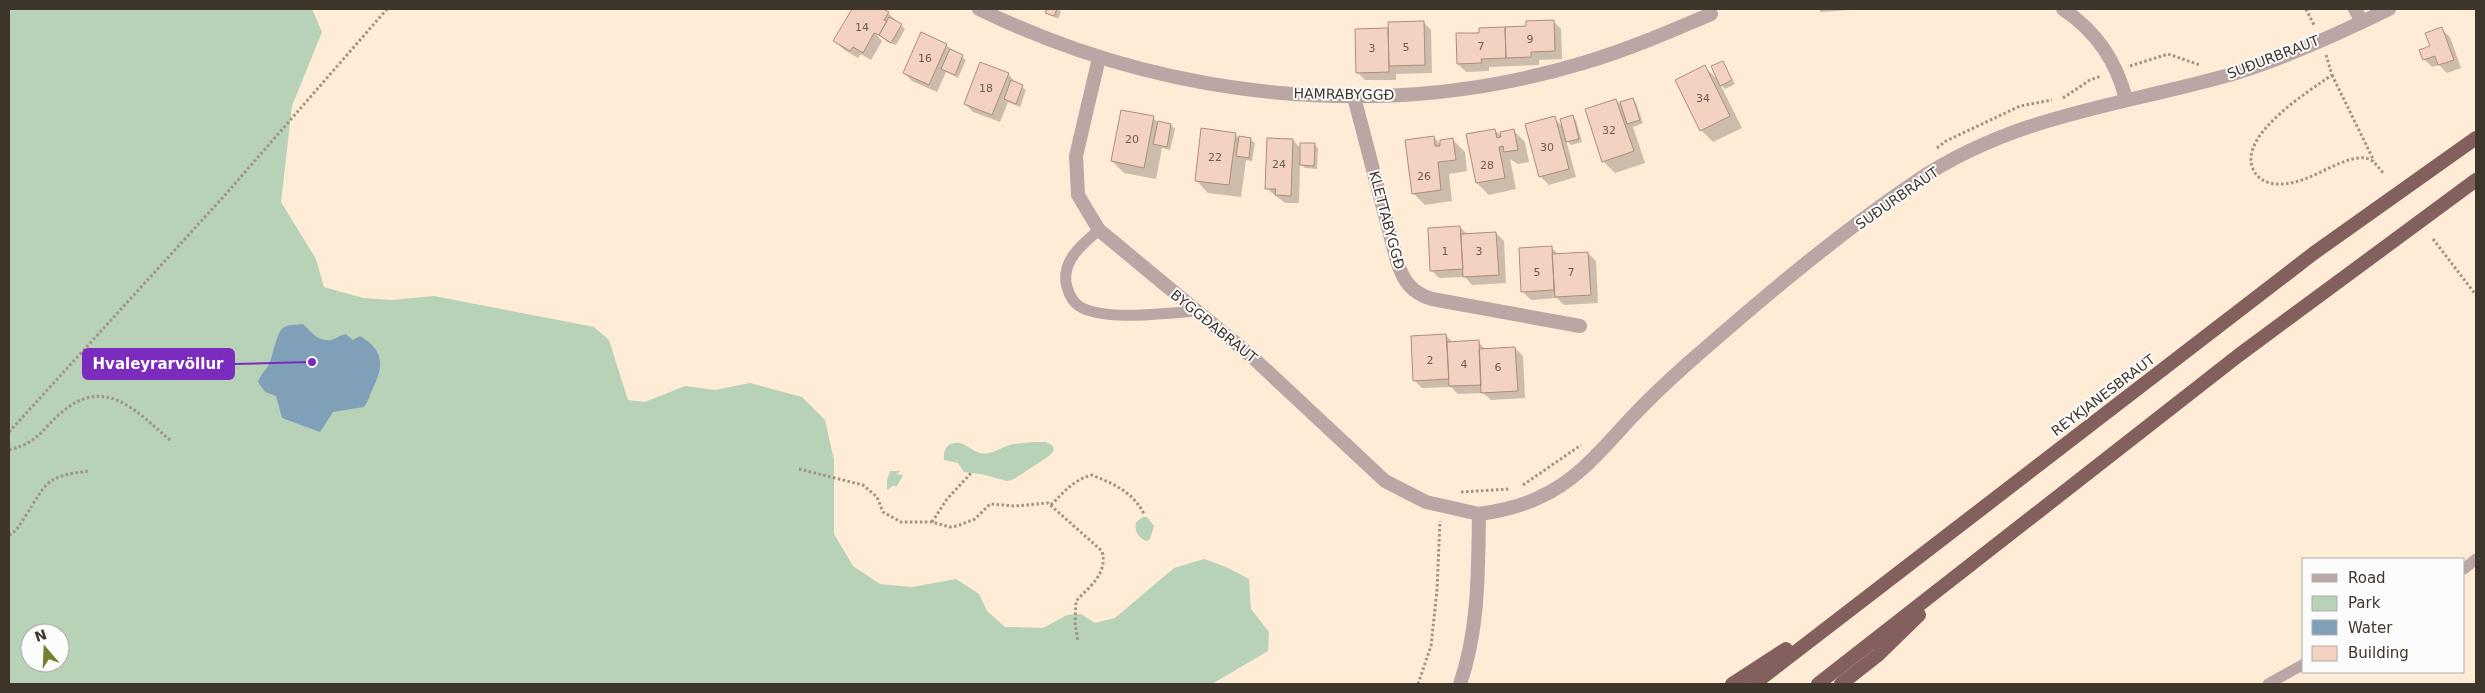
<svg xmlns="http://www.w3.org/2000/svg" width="2485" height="693" viewBox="0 0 2485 693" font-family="'DejaVu Sans',sans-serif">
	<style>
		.green { fill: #b7d2b7; fill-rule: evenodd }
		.water { fill: #80a0b9 }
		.shadow { fill: #0003 }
		.building { fill: #f4d2c2; stroke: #ac8d7e }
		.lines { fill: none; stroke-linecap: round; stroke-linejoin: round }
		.path { stroke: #a09383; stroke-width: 3; stroke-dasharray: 2.5 2.5; stroke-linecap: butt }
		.service { stroke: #baa6a5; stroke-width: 11 }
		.minor { stroke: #baa6a5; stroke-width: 14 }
		.tertiary { stroke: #baa6a5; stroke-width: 14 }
		.trunk { stroke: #835f5e; stroke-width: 14 }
		.labels { text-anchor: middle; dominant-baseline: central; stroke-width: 4; stroke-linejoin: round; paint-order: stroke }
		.number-label { font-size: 11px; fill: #6c5c51 }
		.street-label { font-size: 14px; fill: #3e352b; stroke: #fcfcfc }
		.leader { fill: none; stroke: #7b2cbf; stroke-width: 2 }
		.callout-dot { fill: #7b2cbf; stroke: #fcfcfc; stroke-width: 2 }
		.callout { fill: #7b2cbf; stroke: #7b2cbf; stroke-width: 2 }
		.callout-label { font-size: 15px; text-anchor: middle; font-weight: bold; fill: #fff }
	</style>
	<rect width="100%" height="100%" fill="#feecd6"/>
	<!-- green -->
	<path class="green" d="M9 9H312L322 32 292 106 281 202 316 259 324 287 363 298 392 300 434 296 594 327 609 340 628 400 645 402 685 386 715 390 750 383 802 397 825 420 834 460V534L853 566 880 584 912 587 956 579 979 594 987 611 1005 627 1043 628 1067 615 1081 614 1095 623 1115 618 1174 568 1204 559 1226 567 1249 579 1251 609 1269 632 1268 651 1212 684H9ZM30 633H60V663H30Z
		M1033 442H1046L1052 445 1054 450 1049 456 1014 479 1007 481 981 474 964 472 958 463 944 460C943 455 945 446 951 444 962 439 970 450 980 453 991 456 1003 446 1013 444 1020 443 1027 443 1033 442Z
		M890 471H901L896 474 903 475 897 486H893L887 490V480Z
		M1143 517H1147L1154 526 1150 539 1147 541C1138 539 1134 530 1136 522Z"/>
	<!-- water -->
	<path class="water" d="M303 324C311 332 318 342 331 340 336 339 340 335 346 334L353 340 360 336C382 349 385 363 374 386 370 394 369 400 364 407L333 412 320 432 282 418 276 396 265 392 258 382C260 374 267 370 270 362 274 352 276 334 283 328 289 324 297 325 303 324Z"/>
	<!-- shadow -->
	<path class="shadow" d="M854 9H881L888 13 905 29 896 45 887 42 879 34H876L882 41 871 60 861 54 858 58 843 49 835 41Z
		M1048 9H1057L1061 12 1058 19 1046 13Z
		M1777 9H1804L1778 10Z
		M1818 9H1865L1821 12Z
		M1553 21 1561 29 1562 59 1539 60V65L1489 67V71L1466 72 1458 64 1480 34Z
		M1423 22 1431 30 1432 73 1396 74V80H1365L1357 72 1356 30 1389 29Z
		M2441 29 2450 37 2461 68 2447 73 2439 65 2432 67 2424 59Z
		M946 45 966 60 958 78 946 72 937 92 912 81 904 73Z
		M1722 62 1735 84 1725 89 1720 84 1742 128 1713 142 1701 130 1705 67 1718 80Z
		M1008 74 1016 83 1026 90 1020 107 1008 102 1000 122 973 112 965 104Z
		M1616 100 1623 107 1633 100 1636 103 1643 123 1633 127 1645 163 1615 173 1603 161Z
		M1572 117 1576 120 1582 142 1571 145 1566 140 1576 177 1549 185 1540 176 1554 118 1563 127Z
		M1153 118 1159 123 1171 125 1175 129 1170 150 1162 148 1156 179 1124 173 1112 161Z
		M1495 130 1503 138 1513 130 1525 142 1529 162 1518 164 1510 159 1516 189 1489 195 1477 183Z
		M1235 134 1239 138 1251 140 1255 143 1252 161 1246 160 1241 197 1208 193 1196 180Z
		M1434 137 1441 145 1452 139 1465 152 1467 171 1449 174 1452 201 1425 205 1413 193Z
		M1293 140 1301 149 1314 144 1318 148 1317 169 1305 168 1300 164 1299 203H1285L1266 188Z
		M1460 227 1467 234 1496 233 1504 241 1506 283 1472 285 1465 277 1439 278 1431 270Z
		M1551 247 1559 255 1588 253 1596 261 1598 303 1564 305 1557 298 1531 300 1523 292Z
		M1446 335 1453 343 1478 342 1486 350 1515 348 1523 356 1525 398 1491 400 1483 393 1458 394 1451 387 1422 388 1414 380Z"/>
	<!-- building -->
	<path class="building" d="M852 9H883L889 12 884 20 887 21 879 35 874 33 863 53 853 47 850 51 833 41Z
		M1047 9H1057L1054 16 1045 13Z
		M889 17 902 24 891 43 879 35Z
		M1554 20 1555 51 1531 52V57L1506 58 1505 27 1526 26V21Z
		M1424 21 1425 65 1389 66 1388 22Z
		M1505 27 1506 58 1481 59 1482 63 1457 64 1456 33H1479V28Z
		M2442 27 2454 60 2438 65 2435 56 2423 60 2419 50 2430 46 2425 33Z
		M1388 28 1389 72 1356 73 1355 29Z
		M921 32 947 44 929 85 903 73Z
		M950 49 963 55 955 75 941 69Z
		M1723 61 1732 80 1720 86 1711 66Z
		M980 62 1009 73 992 115 964 104Z
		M1705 65 1730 116 1700 131 1675 80Z
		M1011 80 1023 85 1016 104 1004 99Z
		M1633 98 1640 120 1627 124 1620 102Z
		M1616 99 1634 151 1602 162 1585 109Z
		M1121 110 1154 116 1144 168 1111 161Z
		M1573 115 1579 139 1566 142 1560 119Z
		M1555 116 1569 169 1539 177 1525 124Z
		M1158 121 1171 124 1167 147 1153 144Z
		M1201 128 1236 133 1229 185 1195 181Z
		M1495 129 1497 138 1501 137 1500 132 1514 129 1518 150 1504 152 1503 146 1499 147 1505 178 1476 183 1466 134Z
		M1239 136 1251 138 1249 158 1236 156Z
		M1434 136 1435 146H1440V140L1453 138 1456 160 1438 162 1441 190 1412 194 1405 140Z
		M1267 138 1293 139 1291 196 1275 195 1276 189H1265Z
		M1300 143H1315L1314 166 1300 165Z
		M1460 226 1463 269 1430 271 1428 228Z
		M1496 232 1499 275 1463 277 1461 234Z
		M1552 246 1554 290 1521 292 1519 248Z
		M1588 252 1591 295 1555 297 1552 254Z
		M1446 334 1449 379 1413 381 1411 336Z
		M1479 340 1481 385 1449 386 1447 342Z
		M1515 347 1518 391 1481 393 1479 349Z"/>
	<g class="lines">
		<!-- path -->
		<path class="path" d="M2306 9 2314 25
			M2326 55 2332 75C2309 91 2238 135 2253 169 2257 179 2268 184 2278 184 2307 185 2331 162 2358 158 2371 156 2376 164 2383 173
			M2130 66 2168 54 2200 65
			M2332 75 2374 161
			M2063 98 2090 80 2101 76
			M1937 148 1946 141 2020 106 2052 100
			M2433 239 2476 295
			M9 432 225 195 387 9
			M9 450C39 442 40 431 61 413 105 374 137 412 170 440
			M799 469 863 485 877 497 883 512 901 522H932L950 527 957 526 975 519 990 504 1015 506 1048 503 1102 551C1108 574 1090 586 1076 601L1075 623 1078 642
			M1523 485 1581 445
			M1461 492 1510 489
			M1051 505C1064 492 1073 480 1092 475 1114 484 1133 492 1144 514
			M932 522 947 499 972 472
			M9 535C16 532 20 525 24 518 48 482 44 476 90 471
			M1418 684 1431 646 1437 590 1440 521"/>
		<!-- service -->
		<path class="service" d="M1099 230C1082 244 1060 262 1067 287 1069 294 1073 302 1079 306 1104 322 1168 313 1197 311
			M2464 569 2476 559
			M2268 684 2304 664"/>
		<!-- minor -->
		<path class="minor" d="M979 9C1166 100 1383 123 1583 63 1627 50 1669 32 1711 14
			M2063 9C2097 32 2116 61 2126 99
			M2355 9 2362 22
			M1099 58 1076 156 1078 195 1099 230 1250 355 1385 481 1426 502 1479 514
			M1354 97 1397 261C1403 280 1411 293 1432 299L1580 326"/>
		<!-- tertiary -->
		<path class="tertiary" d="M1460 684C1479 629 1478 572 1479 514 1500 511 1520 507 1540 497 1578 480 1604 447 1632 417 1649 399 1667 382 1686 365 1759 301 1834 237 1915 182 2018 113 2122 106 2236 73 2288 57 2340 33 2389 9"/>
		<!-- trunk -->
		<path class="trunk" d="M1732 684 1786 649
			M1754 684 2314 253 2476 138
			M1818 684 2239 355 2476 180
			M1841 684 1878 655 1919 615"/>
	</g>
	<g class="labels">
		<!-- number labels -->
		<g class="number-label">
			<text x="862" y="27">14</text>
			<text x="1530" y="39">9</text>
			<text x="1481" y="46">7</text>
			<text x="1406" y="47">5</text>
			<text x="1372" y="48">3</text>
			<text x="925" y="58">16</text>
			<text x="986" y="88">18</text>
			<text x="1703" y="98">34</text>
			<text x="1609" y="130">32</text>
			<text x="1132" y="139">20</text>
			<text x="1547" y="147">30</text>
			<text x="1215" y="157">22</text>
			<text x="1279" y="164">24</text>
			<text x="1487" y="165">28</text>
			<text x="1424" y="176">26</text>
			<text x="1445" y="251">1</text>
			<text x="1479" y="251">3</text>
			<text x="1537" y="272">5</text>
			<text x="1571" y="272">7</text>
			<text x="1430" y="360">2</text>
			<text x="1464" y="364">4</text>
			<text x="1498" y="367">6</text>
		</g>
		<!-- street labels -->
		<g class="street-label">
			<text transform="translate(2273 57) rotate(-21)">SUÐURBRAUT</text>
			<text transform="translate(1344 94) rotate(1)">HAMRABYGGÐ</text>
			<text transform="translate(1897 198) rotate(-35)">SUÐURBRAUT</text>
			<text transform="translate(1387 220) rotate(75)">KLETTABYGGÐ</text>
			<text transform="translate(1214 326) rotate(39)">BYGGÐABRAUT</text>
			<text transform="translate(2103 395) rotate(-37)">REYKJANESBRAUT</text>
		</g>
	</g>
	<!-- callouts -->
	<path class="leader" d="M312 362L234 364"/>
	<circle class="callout-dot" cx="312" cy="362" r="5"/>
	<rect class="callout" x="83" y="349" width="151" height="30" rx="5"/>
	<g class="callout-label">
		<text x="158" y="369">Hvaleyrarvöllur</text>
	</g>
	<!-- border -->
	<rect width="2485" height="693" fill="none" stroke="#3e352b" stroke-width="20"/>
	<!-- legend -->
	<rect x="2302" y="558" width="162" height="115" fill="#fcfcfc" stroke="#b0aca8"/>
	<rect x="2312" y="574" width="25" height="8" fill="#baa6a5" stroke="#b0aca8"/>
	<text x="2348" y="583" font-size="15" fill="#3e352b">Road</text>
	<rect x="2312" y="596" width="25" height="15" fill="#b7d2b7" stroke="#b0aca8"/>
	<text x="2348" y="608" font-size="15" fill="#3e352b">Park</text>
	<rect x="2312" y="620" width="25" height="15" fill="#80a0b9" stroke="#b0aca8"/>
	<text x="2348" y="633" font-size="15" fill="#3e352b">Water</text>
	<rect x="2312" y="646" width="25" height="15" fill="#f4d2c2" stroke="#b0aca8"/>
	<text x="2348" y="658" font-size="15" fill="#3e352b">Building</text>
	<!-- north arrow -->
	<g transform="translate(45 648) rotate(341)"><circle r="24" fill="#fcfcfc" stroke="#b0aca8"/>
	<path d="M0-4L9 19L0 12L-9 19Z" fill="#75812d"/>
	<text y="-8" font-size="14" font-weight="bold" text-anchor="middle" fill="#3e352b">N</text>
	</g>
</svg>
